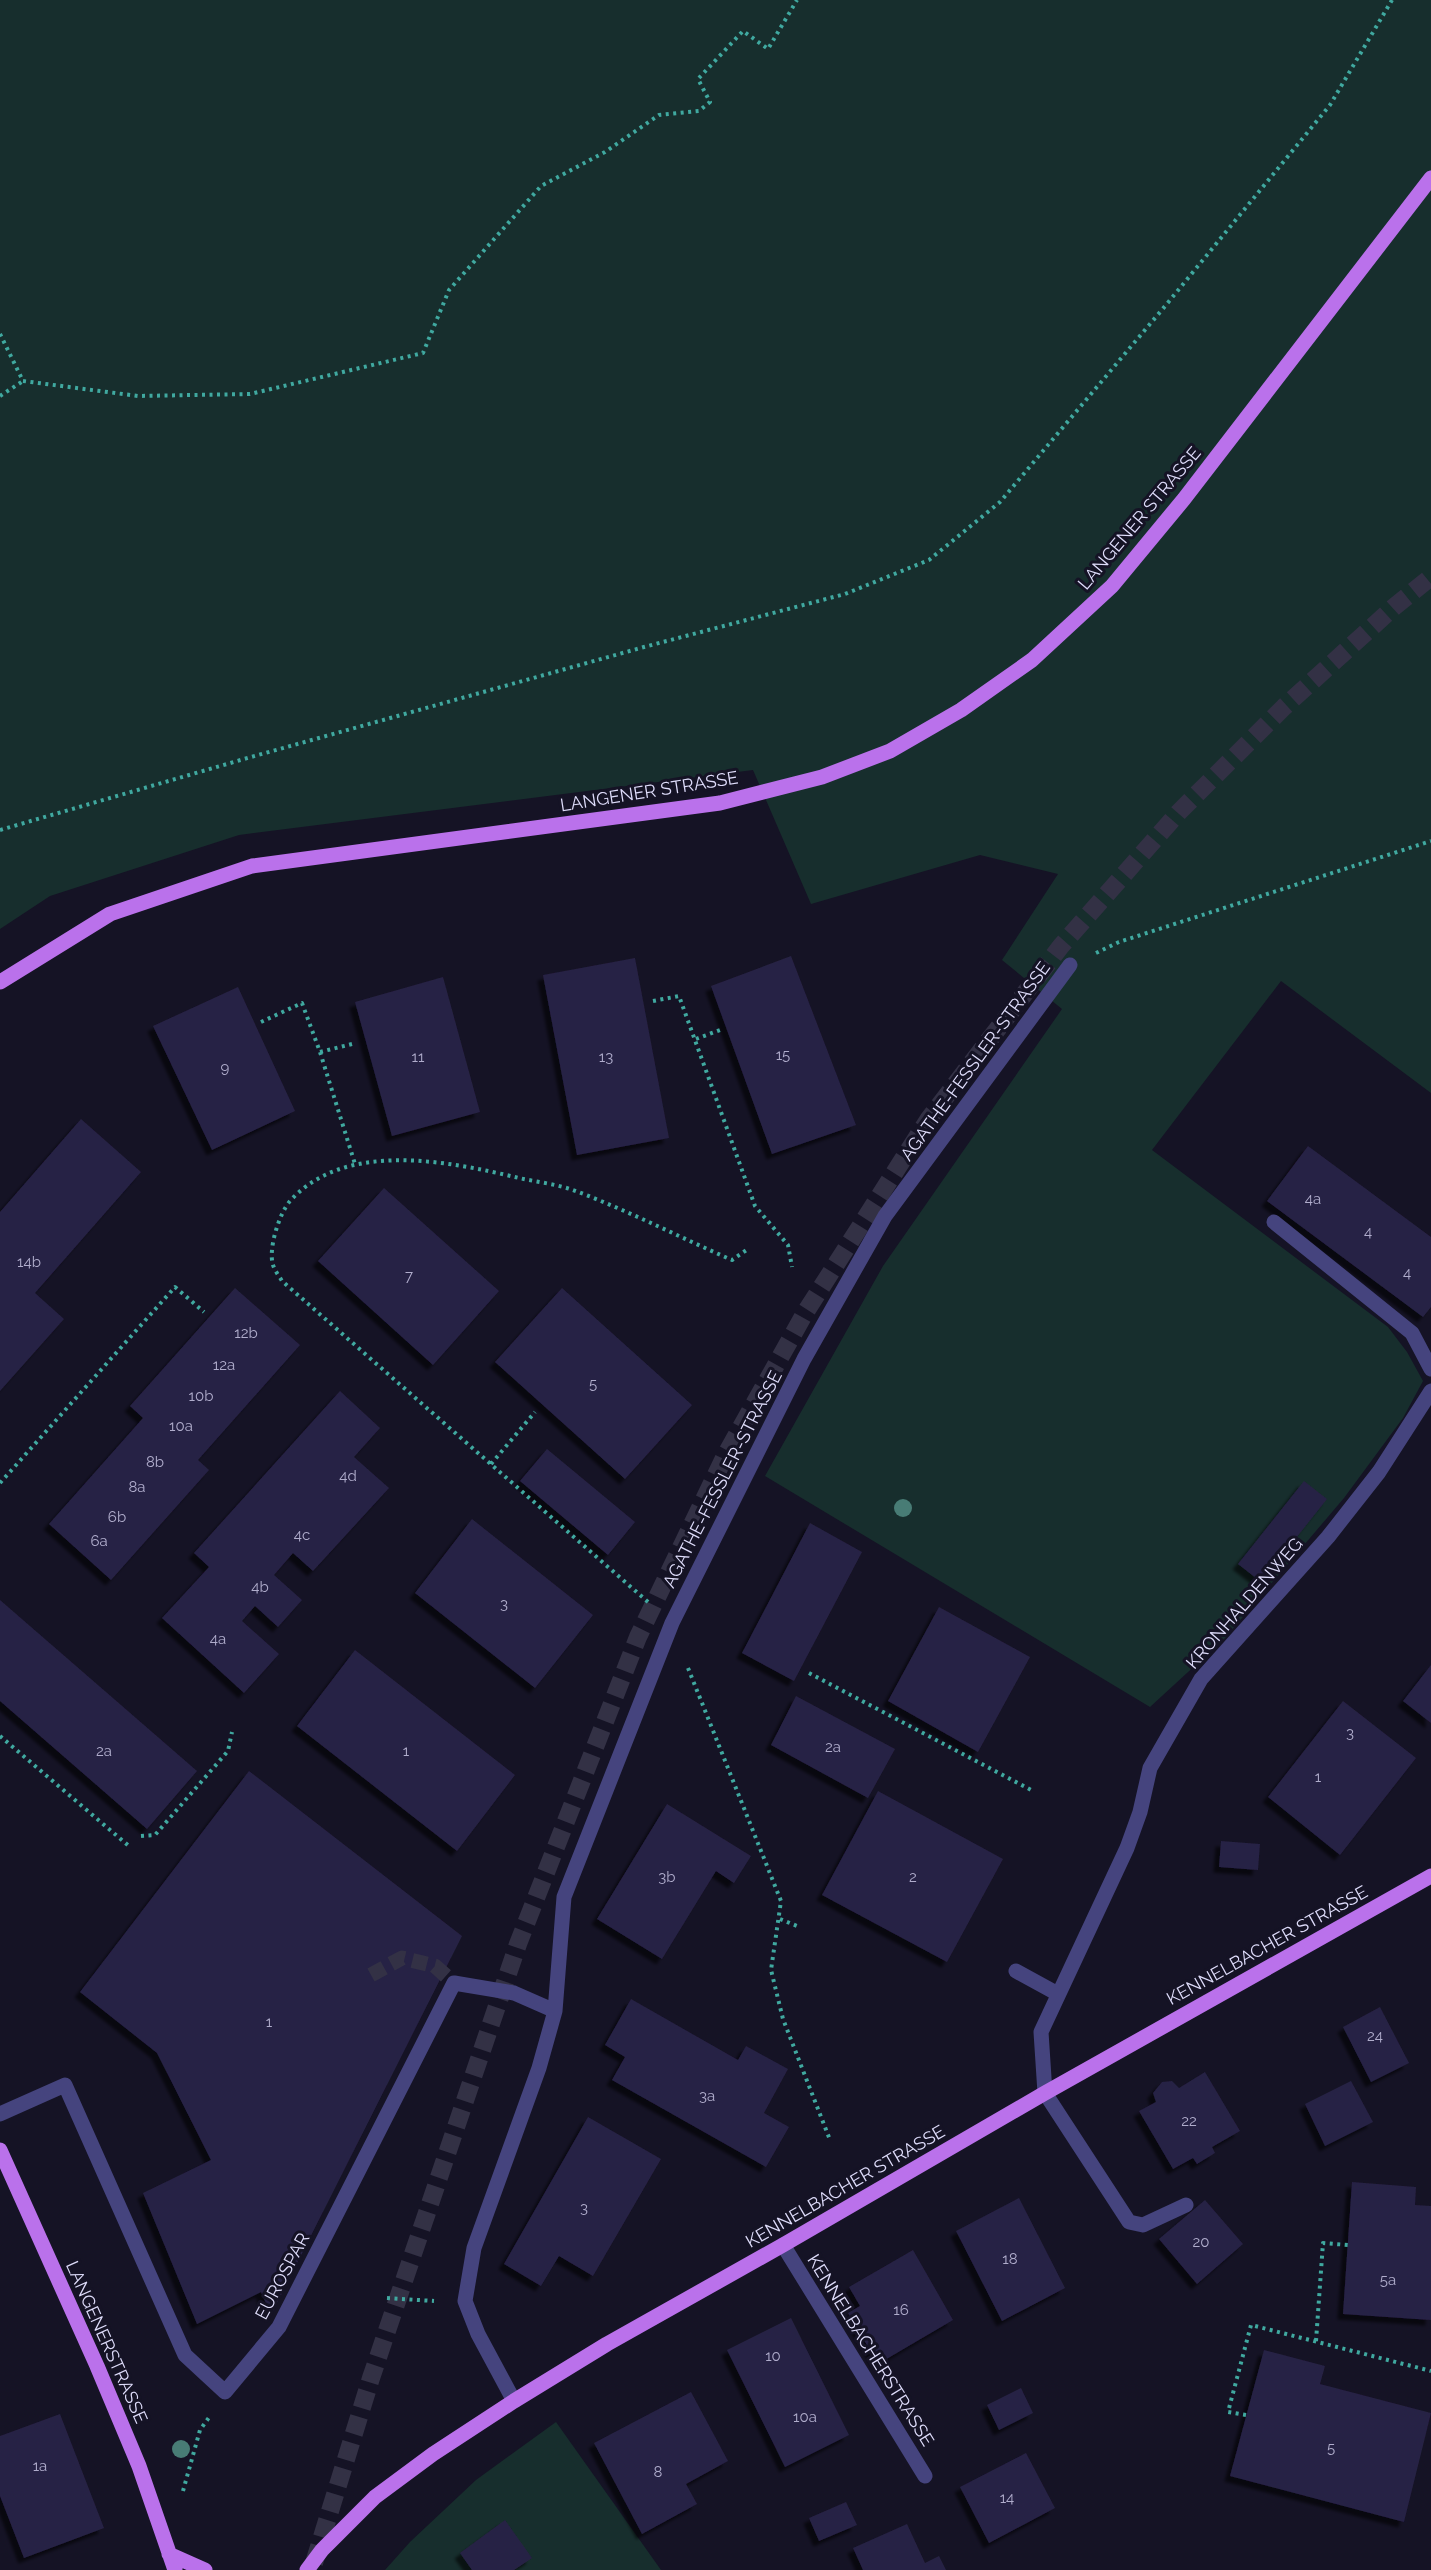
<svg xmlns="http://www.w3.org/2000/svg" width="1431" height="2570" viewBox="0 0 1431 2570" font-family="Raleway,sans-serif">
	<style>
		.green { fill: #172e2d }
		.building { fill: #272144; filter: url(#shadow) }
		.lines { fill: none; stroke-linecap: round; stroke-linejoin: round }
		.minor-tunnel { stroke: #333145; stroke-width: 15; stroke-dasharray: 15 8; stroke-linecap: butt }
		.highway-tunnel { stroke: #333145; stroke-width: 18; stroke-dasharray: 18 9; stroke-linecap: butt }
		.path { stroke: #40a9a0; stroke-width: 4; stroke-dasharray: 3 4.5; stroke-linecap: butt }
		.minor { stroke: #45447e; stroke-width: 15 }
		.major { stroke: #ba71eb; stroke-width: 15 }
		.tree { fill: #487c75 }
		.labels { text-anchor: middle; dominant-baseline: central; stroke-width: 6; stroke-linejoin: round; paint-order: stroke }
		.number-label { font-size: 15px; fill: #b0adcc }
		.street-label { font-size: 18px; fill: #dedcfa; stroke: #151325 }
	</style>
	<defs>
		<filter id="shadow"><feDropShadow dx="-5.5" dy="5.5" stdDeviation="1.5" flood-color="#0009"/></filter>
	</defs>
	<rect width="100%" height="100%" fill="#151325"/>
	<!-- green -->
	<path class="green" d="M0 0H1431V1093L1281 981 1152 1150 1388 1327 1407 1352 1423 1381 1403 1418 1344 1498 1225 1638 1150 1707 765 1476 883 1266 1062 1009 1002 960 1058 874 980 855 811 904 753 770 239 835 50 896 0 929Z
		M556 2422 661 2570H385L410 2542 476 2480Z"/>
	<!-- building -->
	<path class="building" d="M791 956 856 1125 772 1154 711 986Z
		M635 958 669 1138 577 1155 543 975Z
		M443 977 480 1112 392 1136 355 1002Z
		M238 987 295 1111 212 1150 153 1026Z
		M81 1119 141 1172 35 1293 64 1319 0 1391V1212Z
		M1308 1146 1431 1237V1307L1423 1317 1267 1201Z
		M384 1188 499 1291 433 1365 318 1261Z
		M235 1288 300 1345 198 1460 209 1470 111 1580 49 1524 143 1418 130 1406Z
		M562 1288 692 1405 625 1479 495 1362Z
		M340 1391 380 1428 354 1457 389 1488 313 1571 293 1553 274 1575 302 1600 278 1627 255 1606 242 1621 279 1654 244 1693 162 1618 209 1567 194 1553Z
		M547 1449 635 1522 608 1555 520 1481Z
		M1304 1481 1327 1499 1261 1582 1238 1564Z
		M472 1519 593 1615 535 1688 415 1593Z
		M810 1523 862 1552 794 1681 742 1653Z
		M0 1600 197 1771 147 1829 0 1701Z
		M939 1607 1030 1657 978 1752 888 1701Z
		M355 1650 515 1775 457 1851 297 1726Z
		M1431 1665V1723L1403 1701Z
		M796 1696 895 1749 868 1798 771 1745Z
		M1343 1701 1416 1758 1340 1855 1268 1797Z
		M249 1771 462 1936 271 2315 261 2292 197 2324 143 2193 211 2160 157 2053 80 1992Z
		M878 1791 1003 1859 947 1962 822 1895Z
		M667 1804 751 1856 734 1883 716 1871 662 1959 597 1919Z
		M1221 1841 1260 1844 1258 1870 1219 1867Z
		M631 1999 738 2060 746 2046 788 2069 764 2113 789 2127 766 2167 612 2080 625 2057 605 2045Z
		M1380 2007 1409 2063 1371 2082 1343 2027Z
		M1205 2072 1240 2131 1212 2147 1215 2153 1197 2164 1193 2158 1173 2169 1139 2111 1156 2102 1153 2093 1162 2082 1172 2081 1179 2088Z
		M1351 2081 1373 2122 1325 2146 1305 2104Z
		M588 2117 661 2159 593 2276 559 2256 541 2286 504 2264Z
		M1352 2182 1416 2187 1415 2205 1431 2206V2320L1343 2314Z
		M1019 2198 1065 2288 1002 2321 956 2231Z
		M1205 2200 1243 2244 1197 2284 1159 2239Z
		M913 2250 953 2320 878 2364 848 2313 860 2306 849 2287Z
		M791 2318 849 2435 785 2467 727 2350Z
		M1264 2350 1325 2366 1320 2384 1431 2413 1404 2522 1230 2476Z
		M1021 2388 1033 2413 999 2430 987 2405Z
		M691 2392 728 2461 686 2484 697 2504 642 2534 594 2443Z
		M60 2414 104 2528 24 2558 0 2496V2436Z
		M1026 2453 1055 2508 989 2543 960 2487Z
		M846 2502 857 2525 819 2541 809 2518Z
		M505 2520 532 2558 514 2570H472L460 2553Z
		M907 2524 925 2563 939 2556 946 2570H863L853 2548Z"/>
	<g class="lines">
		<!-- minor-tunnel -->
		<path class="minor-tunnel" d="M371 1975 402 1958 435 1966 454 1983"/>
		<!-- highway-tunnel -->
		<path class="highway-tunnel" d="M314 2563 371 2378 518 1944 638 1637 725 1456 805 1313 928 1120 1061 946 1179 812 1284 707 1394 607 1431 577"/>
		<!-- path -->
		<path class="path" d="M0 334 23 381
			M23 381 138 396 250 394 423 353 449 290 541 186 605 152 659 115 699 111 710 102 698 79 743 31 768 49 797 0
			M0 396 23 381
			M0 830 251 757 644 647 845 594 929 560 1000 502 1166 305 1330 105 1392 0
			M1096 953 1119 942 1431 841
			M653 1001 679 996 755 1206 788 1245 792 1267
			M261 1022 302 1003 320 1052 355 1164
			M696 1039 720 1030
			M320 1052 352 1044
			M491 1464 535 1412
			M0 1483 175 1287 204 1312
			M648 1602 282 1281C279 1276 275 1271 273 1265 268 1249 279 1214 290 1201 345 1140 448 1161 519 1178 537 1182 556 1184 573 1190 627 1210 679 1237 732 1260L748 1249
			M688 1668 781 1901 771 1970 783 2019 830 2140
			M809 1673 1033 1791
			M0 1736 130 1847
			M141 1836 155 1835 228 1751 232 1732
			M780 1919 797 1926
			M387 2298 434 2301
			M1316 2341 1323 2243 1348 2245
			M1246 2415 1228 2412 1251 2325 1431 2371
			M183 2491 200 2430 210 2416"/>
		<!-- minor -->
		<path class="minor" d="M1274 1222 1412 1333 1431 1369
			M1016 1971 1058 1994
			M0 2114 65 2085 185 2355 225 2392 279 2327 454 1983 514 1993 555 2011
			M1186 2205 1143 2225 1129 2222 1045 2093 1041 2032 1127 1848 1140 1812 1150 1768 1201 1679 1328 1537 1379 1472 1431 1391
			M783 2245 925 2476
			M514 2401 478 2334 465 2301 474 2248 539 2068 555 2011 564 1897 672 1623 804 1359 885 1216 1070 965"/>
		<!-- major -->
		<path class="major" d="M0 982 110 914 252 866 720 803 822 777 890 751 961 710 1032 660 1112 586 1184 499 1431 178
			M0 2150 97 2366 139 2466 175 2570
			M169 2554 205 2570
			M307 2570 322 2550 375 2497 433 2454 514 2401 607 2344 783 2245 1045 2093 1431 1876"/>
	</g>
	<!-- trees -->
	<g class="tree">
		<circle cx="903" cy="1508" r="9"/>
		<circle cx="181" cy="2449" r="9"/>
	</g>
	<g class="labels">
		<!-- number labels -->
		<g class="number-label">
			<text x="783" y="1055">15</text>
			<text x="418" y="1057">11</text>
			<text x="606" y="1057">13</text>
			<text x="225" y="1068">9</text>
			<text x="1313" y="1199">4a</text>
			<text x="1368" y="1232">4</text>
			<text x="29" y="1262">14b</text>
			<text x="1407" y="1273">4</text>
			<text x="409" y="1276">7</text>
			<text x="246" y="1333">12b</text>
			<text x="224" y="1365">12a</text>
			<text x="593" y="1384">5</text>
			<text x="201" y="1396">10b</text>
			<text x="181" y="1426">10a</text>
			<text x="155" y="1462">8b</text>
			<text x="348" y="1476">4d</text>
			<text x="137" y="1487">8a</text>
			<text x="117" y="1517">6b</text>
			<text x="302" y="1535">4c</text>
			<text x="99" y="1541">6a</text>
			<text x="260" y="1587">4b</text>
			<text x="504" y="1604">3</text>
			<text x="218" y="1639">4a</text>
			<text x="1350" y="1733">3</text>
			<text x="833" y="1747">2a</text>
			<text x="104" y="1751">2a</text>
			<text x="406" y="1751">1</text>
			<text x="1318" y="1777">1</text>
			<text x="667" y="1877">3b</text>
			<text x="913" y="1877">2</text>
			<text x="269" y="2022">1</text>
			<text x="1375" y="2036">24</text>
			<text x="707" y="2096">3a</text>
			<text x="1189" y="2121">22</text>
			<text x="584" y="2208">3</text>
			<text x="1201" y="2242">20</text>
			<text x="1010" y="2259">18</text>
			<text x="1388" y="2280">5a</text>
			<text x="901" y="2310">16</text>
			<text x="773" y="2356">10</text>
			<text x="805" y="2417">10a</text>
			<text x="1331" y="2448">5</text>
			<text x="40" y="2466">1a</text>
			<text x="658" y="2472">8</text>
			<text x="1007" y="2498">14</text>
		</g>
		<!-- street labels -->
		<g class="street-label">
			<text transform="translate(1139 518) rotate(-50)">LANGENER STRASSE</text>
			<text transform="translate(649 791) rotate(-9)">LANGENER STRASSE</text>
			<text transform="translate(975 1061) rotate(-54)">AGATHE-FESSLER-STRASSE</text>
			<text transform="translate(722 1479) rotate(-63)">AGATHE-FESSLER-STRASSE</text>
			<text transform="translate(1244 1603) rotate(-49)">KRONHALDENWEG</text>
			<text transform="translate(1267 1945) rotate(-29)">KENNELBACHER STRASSE</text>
			<text transform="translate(845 2186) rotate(-30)">KENNELBACHER STRASSE</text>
			<text transform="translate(282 2276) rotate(-62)">EUROSPAR</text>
			<text transform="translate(107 2342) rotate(66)">LANGENERSTRASSE</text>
			<text transform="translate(871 2350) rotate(58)">KENNELBACHERSTRASSE</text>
		</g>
	</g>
</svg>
